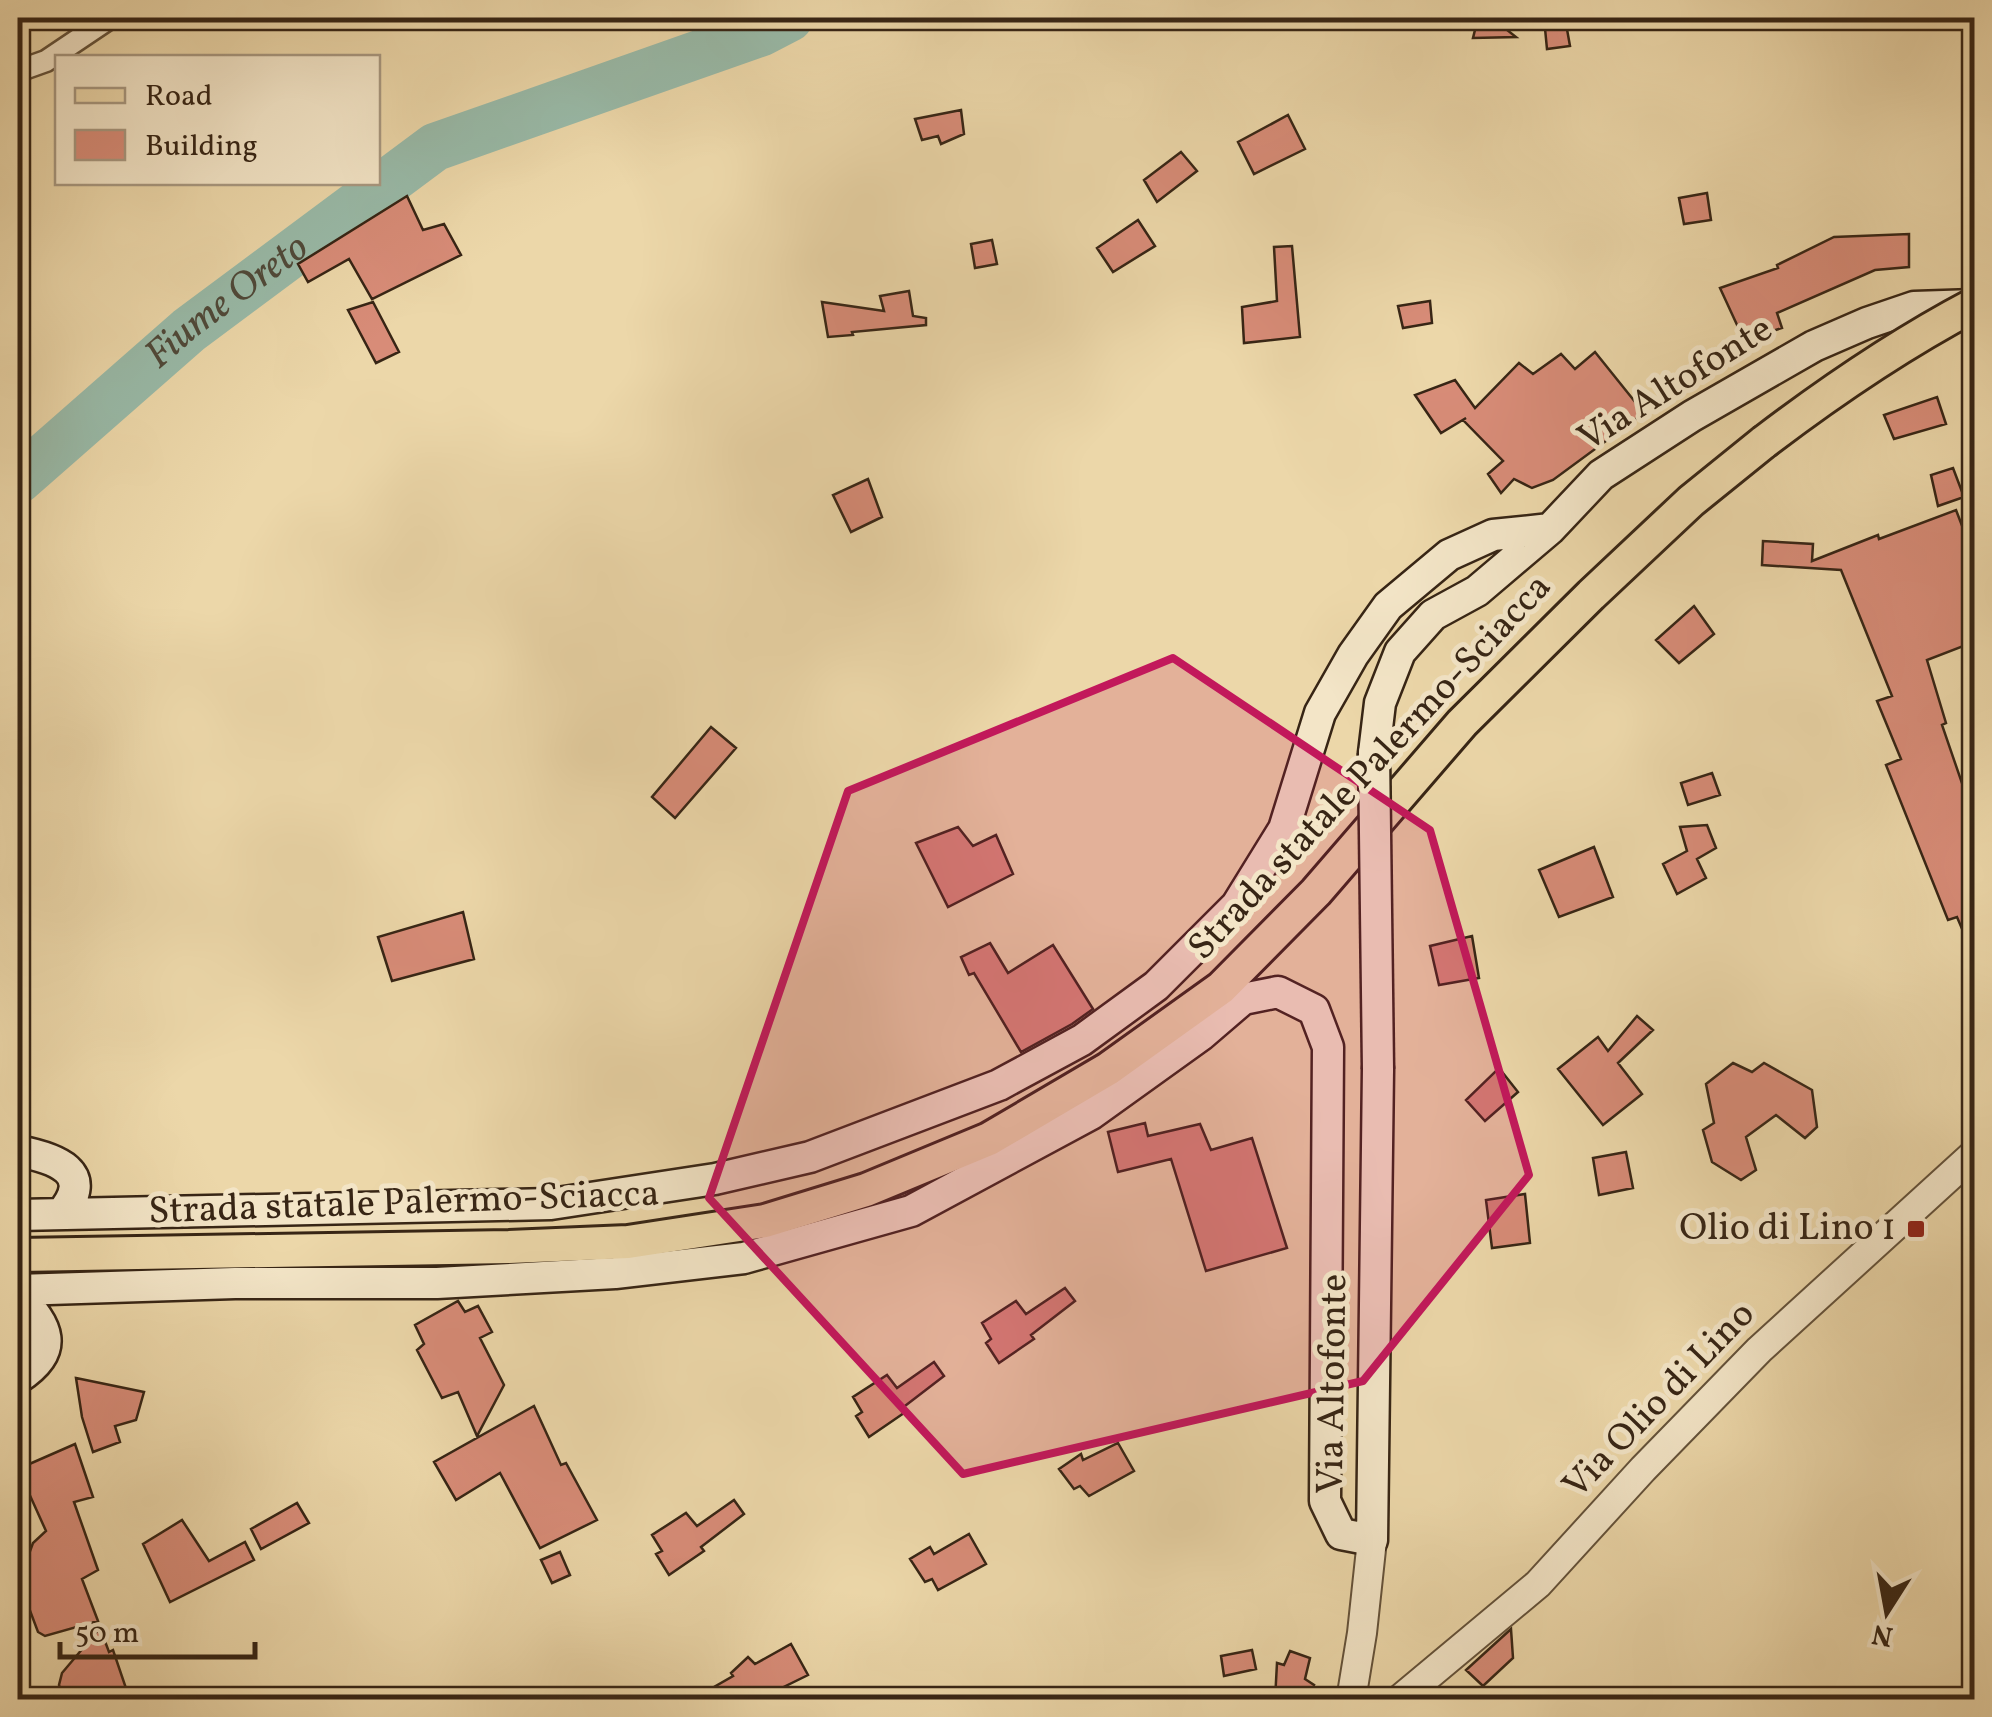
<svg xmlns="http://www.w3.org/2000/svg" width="1992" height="1717" viewBox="0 0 1992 1717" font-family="Vollkorn,serif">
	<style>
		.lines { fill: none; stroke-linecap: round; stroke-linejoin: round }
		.river { stroke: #99baa8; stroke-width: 48 }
		.building { fill: #d88c78; stroke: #372515; stroke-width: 2.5 }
		.minor-casing { stroke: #64523a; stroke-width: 25 }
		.tertiary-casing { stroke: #64523a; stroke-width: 32 }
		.secondary-casing { stroke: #372515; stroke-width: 35 }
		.primary-casing { stroke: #372515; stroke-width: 38 }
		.minor { stroke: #f3e5c7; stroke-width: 20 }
		.tertiary { stroke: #f3e5c7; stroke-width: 28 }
		.secondary { stroke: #f3e5c7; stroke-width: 30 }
		.primary { stroke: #ecd7a9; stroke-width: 32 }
		.secondary-bridge-casing { stroke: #372515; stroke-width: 35; stroke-linecap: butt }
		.primary-bridge-casing { stroke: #372515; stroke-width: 38; stroke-linecap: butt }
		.secondary-bridge { stroke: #f3e5c7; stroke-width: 30 }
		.primary-bridge { stroke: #ecd7a9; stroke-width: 32 }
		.marked { fill: #c2185b; fill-opacity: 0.2; stroke: #c2185b; stroke-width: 8; stroke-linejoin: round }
		.poi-dot { fill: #8f2418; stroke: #f3e5c7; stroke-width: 4 }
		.labels { text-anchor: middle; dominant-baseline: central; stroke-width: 10; stroke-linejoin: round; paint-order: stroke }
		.street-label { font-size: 38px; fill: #372515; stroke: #f3e5c7 }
		.poi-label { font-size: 38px; fill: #372515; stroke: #f3e5c7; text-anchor: end }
		.water-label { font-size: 40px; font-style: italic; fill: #504a3a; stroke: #f3e5c7 }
	</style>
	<rect width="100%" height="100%" fill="#ecd7a9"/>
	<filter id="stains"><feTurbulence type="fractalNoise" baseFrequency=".002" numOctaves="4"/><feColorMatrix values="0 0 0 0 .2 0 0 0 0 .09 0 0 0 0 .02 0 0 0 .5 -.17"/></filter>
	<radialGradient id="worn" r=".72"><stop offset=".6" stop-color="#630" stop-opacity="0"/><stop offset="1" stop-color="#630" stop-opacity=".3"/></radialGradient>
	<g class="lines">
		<!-- river -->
		<path class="river" id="s1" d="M18 480 189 330 435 147 762 32 789 18"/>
	</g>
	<!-- building -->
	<path class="building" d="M1478 18H1492L1516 37 1473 38Z
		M1544 18H1565L1570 46 1547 49Z
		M961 110 964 134 941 144 938 136 922 140 915 119Z
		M1288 115 1305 149 1254 174 1238 142Z
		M1181 152 1197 171 1157 202 1144 180Z
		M1707 193 1711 220 1684 224 1679 198Z
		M407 196 423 230 444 224 461 255 372 299 349 259 308 282 298 264Z
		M1138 220 1155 246 1113 272 1097 248Z
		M1909 234V267L1875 270 1777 313 1782 328 1744 340 1720 288 1778 268 1777 265 1834 237Z
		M992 240 997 264 975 268 971 244Z
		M1292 246 1300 337 1244 343 1242 307 1277 301 1274 247Z
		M909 291 913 316 926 318V325L852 332 853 335 828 337 822 302 884 311 880 296Z
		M1430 301 1432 323 1403 328 1398 306Z
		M373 302 399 352 376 363 348 310Z
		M1595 352 1644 413 1553 480 1532 488 1514 479 1501 493 1488 474 1503 461 1463 420 1466 418 1441 433 1415 395 1455 380 1475 408 1519 363 1533 374 1561 354 1575 369Z
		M1937 397 1946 424 1894 439 1884 415Z
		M1953 468 1964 497 1938 506 1931 475Z
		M868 479 882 517 851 532 833 495Z
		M1956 510 1974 557V642L1927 660 1946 723 1942 725 1974 818V957L1957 917 1948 920 1886 765 1901 759 1877 701 1892 696 1841 570 1762 565 1763 541 1813 544 1812 561 1878 535 1879 539Z
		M1694 606 1714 634 1679 663 1656 640Z
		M711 727 736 748 675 818 652 797Z
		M1712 773 1720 795 1688 805 1681 783Z
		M1707 825 1716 848 1697 859 1706 878 1677 894 1663 864 1687 851 1680 827Z
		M958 827 973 846 996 835 1013 874 948 907 916 843Z
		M1594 847 1613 897 1559 917 1539 870Z
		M463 912 474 959 392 981 378 937Z
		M1472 936 1479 978 1439 985 1430 946Z
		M990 943 1008 973 1053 945 1093 1009 1072 1024 1021 1052 974 973 969 975 961 957Z
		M1637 1016 1653 1030 1618 1063 1642 1094 1603 1125 1558 1069 1598 1037 1608 1051Z
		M1733 1063 1752 1072 1764 1063 1812 1090 1817 1127 1805 1138 1776 1115 1746 1137 1756 1170 1741 1180 1712 1162 1703 1130 1714 1123 1706 1084Z
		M1499 1068 1518 1092 1485 1121 1466 1100Z
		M1145 1123 1148 1136 1200 1124 1211 1150 1252 1138 1287 1248 1206 1271 1171 1159 1118 1172 1108 1132Z
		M1626 1152 1633 1188 1599 1195 1593 1158Z
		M1525 1194 1530 1243 1492 1248 1486 1200Z
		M1065 1288 1075 1301 1031 1335 1034 1339 999 1363 986 1343 991 1339 982 1323 1016 1301 1026 1314Z
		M458 1301 465 1312 478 1306 492 1332 480 1338 504 1385 477 1436 458 1392 442 1398 417 1350 424 1344 415 1325Z
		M934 1362 944 1376 901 1409 904 1413 869 1437 856 1416 862 1412 853 1397 887 1375 897 1388Z
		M76 1378 144 1392 136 1420 115 1426 120 1442 93 1452 82 1417Z
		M534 1406 561 1465 566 1463 597 1520 540 1548 500 1473 456 1500 434 1462Z
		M1118 1443 1134 1471 1089 1496 1080 1486 1074 1489 1059 1469 1081 1454 1083 1460Z
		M75 1444 93 1497 74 1502 98 1570 82 1579 98 1621 45 1636 38 1632 23 1592 28 1581 26 1562 33 1543 46 1531 18 1469Z
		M734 1500 744 1514 701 1547 704 1551 669 1575 656 1554 662 1551 652 1535 686 1513 697 1526Z
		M297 1503 309 1523 261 1549 251 1529Z
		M182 1520 209 1561 245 1542 254 1560 170 1602 143 1544Z
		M969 1534 986 1564 938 1590 932 1579 925 1582 910 1559 930 1547 934 1554Z
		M560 1552 570 1575 552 1583 541 1560Z
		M100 1628 109 1652 113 1650 130 1700H64L59 1685 62 1673Z
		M1511 1629 1513 1658 1483 1686 1466 1670Z
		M791 1644 808 1675 759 1699 751 1688 729 1700H711L707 1691 733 1676 731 1673 748 1657 755 1664Z
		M1252 1650 1256 1669 1224 1676 1221 1656Z
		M1290 1651 1310 1658 1305 1679 1314 1685 1305 1700H1275L1277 1663 1284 1665Z"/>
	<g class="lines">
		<defs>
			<path id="minor" d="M18 71 46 61 110 18"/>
			<path id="tertiary" d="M1351 1700 1362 1633 1372 1540
				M1399 1700 1538 1584 1643 1469 1759 1350 1974 1154"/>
			<path id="secondary" d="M1374 753 1380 703 1400 652 1433 615 1477 591 1550 529 1601 475 1692 416 1814 346 1867 323 1914 307 1974 305
				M18 1151C55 1158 97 1172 61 1214
				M18 1215 551 1204 715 1179 810 1157 999 1085 1082 1040 1156 986 1237 905 1284 829 1320 713 1353 655 1388 606 1449 555 1493 535 1550 529
				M18 1290 235 1283H437L615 1273 744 1258 911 1211 1091 1114 1201 1035 1243 999 1278 992 1314 1010 1328 1047 1325 1501 1341 1534 1372 1540 1378 1069
				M18 1295C48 1326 61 1350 18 1378"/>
			<path id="primary" d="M18 1255 509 1247 628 1242 765 1221 866 1190 989 1139 1108 1069 1221 988 1316 892 1462 723 1591 595 1691 501 1764 442"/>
		</defs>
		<!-- minor casing -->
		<use href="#minor" class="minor-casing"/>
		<!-- tertiary casing -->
		<use href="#tertiary" class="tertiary-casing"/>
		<!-- secondary casing -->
		<use href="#secondary" class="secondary-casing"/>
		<!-- primary casing -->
		<use href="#primary" class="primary-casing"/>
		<!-- minor -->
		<use href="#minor" class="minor"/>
		<!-- tertiary -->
		<use href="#tertiary" class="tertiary"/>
		<!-- secondary -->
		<use href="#secondary" class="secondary"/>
		<!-- primary -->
		<use href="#primary" class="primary"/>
		<defs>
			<path id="secondary-bridge" d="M1374 753 1378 1069"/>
			<path id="primary-bridge" d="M1764 442C1831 391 1900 344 1974 305"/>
		</defs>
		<!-- secondary-bridge casing -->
		<use href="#secondary-bridge" class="secondary-bridge-casing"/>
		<!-- primary-bridge casing -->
		<use href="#primary-bridge" class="primary-bridge-casing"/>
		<!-- secondary-bridge -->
		<use href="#secondary-bridge" class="secondary-bridge"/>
		<!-- primary-bridge -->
		<use href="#primary-bridge" class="primary-bridge"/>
	</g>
	<!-- marked area -->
	<path class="marked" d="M1173 658 1430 830 1529 1175 1363 1381 963 1474 709 1198 848 791Z"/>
	<!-- markers -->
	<rect class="poi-dot" x="1906" y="1219" width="20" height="20" rx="5"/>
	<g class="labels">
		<!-- street labels -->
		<g class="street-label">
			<text transform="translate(1676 385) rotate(-32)">Via Altofonte</text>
			<text transform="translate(1371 768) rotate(-47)">Strada statale Palermo-Sciacca</text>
			<text transform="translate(404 1204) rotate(-2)">Strada statale Palermo-Sciacca</text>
			<text transform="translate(1334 1384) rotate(-89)">Via Altofonte</text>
			<text transform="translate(1660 1401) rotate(-46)">Via Olio di Lino</text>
		</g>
		<!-- poi labels -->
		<g class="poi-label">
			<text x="1896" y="1229">Olio di Lino 1</text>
		</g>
		<!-- water labels -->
		<g class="water-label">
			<text stroke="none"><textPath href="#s1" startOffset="275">Fiume Oreto</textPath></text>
		</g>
	</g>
	<!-- margin -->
	<rect width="1992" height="1717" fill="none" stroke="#ecd7a9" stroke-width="60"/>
	<rect x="20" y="20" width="1952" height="1677" fill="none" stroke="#372515" stroke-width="5"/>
	<rect x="30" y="30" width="1932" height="1657" fill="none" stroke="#372515" stroke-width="2.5"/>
	<!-- legend -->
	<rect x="55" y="55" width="325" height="130" fill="#f3e5c7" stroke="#a89880" stroke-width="2.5"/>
	<rect x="75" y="88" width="50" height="15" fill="#ecd7a9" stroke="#a89880" stroke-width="2.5"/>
	<text x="145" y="105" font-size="30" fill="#372515">Road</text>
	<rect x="75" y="130" width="50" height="30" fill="#d88c78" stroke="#a89880" stroke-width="2.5"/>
	<text x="145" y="155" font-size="30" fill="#372515">Building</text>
	<!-- north arrow -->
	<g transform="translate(1887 1612) rotate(191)" stroke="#f3e5c7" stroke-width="8" paint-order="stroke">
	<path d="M0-8L18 38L0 25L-18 38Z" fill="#372515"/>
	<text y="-15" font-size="28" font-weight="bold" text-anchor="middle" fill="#372515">N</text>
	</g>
	<!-- scale -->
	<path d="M60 1642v15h195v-15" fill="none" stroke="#372515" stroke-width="5"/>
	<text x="75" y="1642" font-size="30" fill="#372515" stroke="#f3e5c7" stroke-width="8" paint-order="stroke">50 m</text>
	<rect width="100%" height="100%" filter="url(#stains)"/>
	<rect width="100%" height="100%" fill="url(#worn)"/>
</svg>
